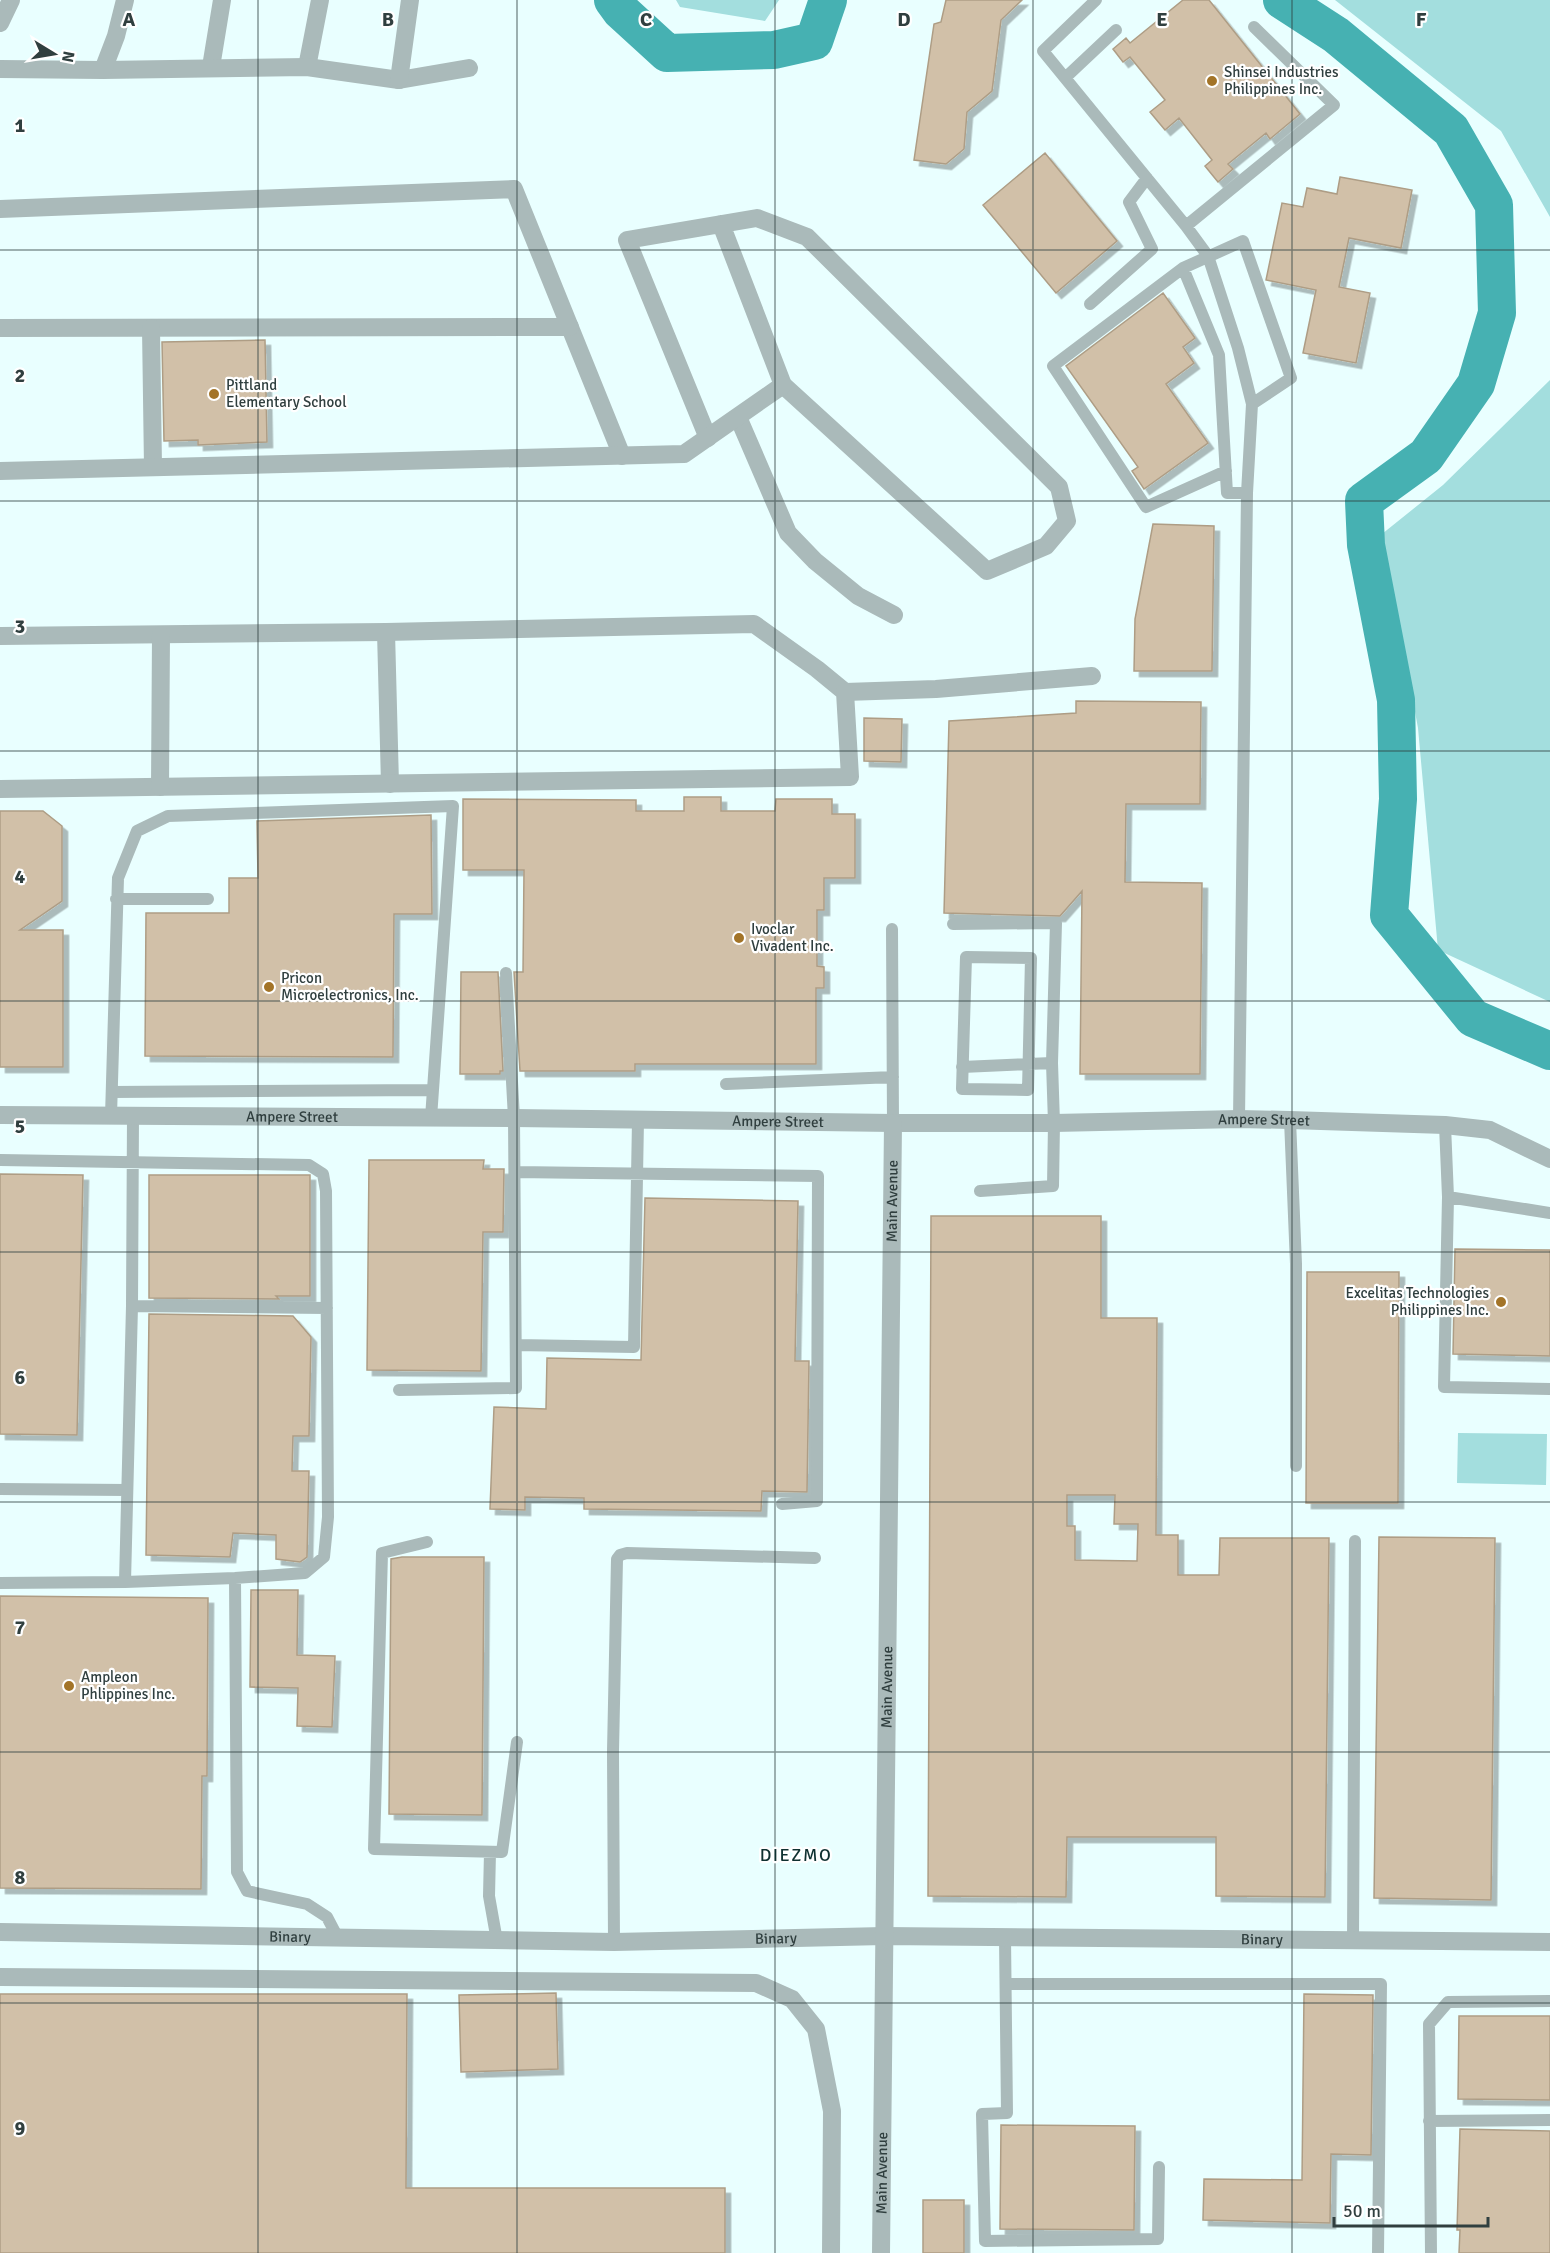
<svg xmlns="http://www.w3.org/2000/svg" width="1550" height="2253" viewBox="0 0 1550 2253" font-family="Signika,sans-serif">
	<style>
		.green { fill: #a3dede }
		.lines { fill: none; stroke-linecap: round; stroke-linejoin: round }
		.river { stroke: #46b1b2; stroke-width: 38 }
		.building { fill: #d1c0a8; stroke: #ae9d85; stroke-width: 1.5; fill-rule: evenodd; filter: url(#shadow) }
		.lane { stroke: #aababa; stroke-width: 12 }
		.street { stroke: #aababa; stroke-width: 18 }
		.grid { fill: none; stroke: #303f3f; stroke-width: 1.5; stroke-opacity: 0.55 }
		.poi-dot { fill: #a37428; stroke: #fff; stroke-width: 2 }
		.labels { text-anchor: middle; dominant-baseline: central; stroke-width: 4.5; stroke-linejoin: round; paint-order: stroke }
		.poi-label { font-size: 15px; fill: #303f3f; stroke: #fff; text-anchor: start }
		.street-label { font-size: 15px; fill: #303f3f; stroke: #fff }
		.quarter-label { font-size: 18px; letter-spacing: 1.5px; fill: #0f3131; stroke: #fff }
		.grid-label { font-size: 20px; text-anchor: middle; font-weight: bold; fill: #303f3f; stroke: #fff; stroke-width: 4.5; stroke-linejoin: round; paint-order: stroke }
	</style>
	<defs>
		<filter id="shadow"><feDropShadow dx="5.5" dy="5.5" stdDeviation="0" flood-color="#0004"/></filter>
	</defs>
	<rect width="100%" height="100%" fill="#e9ffff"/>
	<!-- green -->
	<path class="green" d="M676 0H779L765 21 680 7Z
		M1335 0H1550V217L1501 131Z
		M1550 380V1002L1438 950 1418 728 1382 534 1443 485Z
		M1458 1433 1547 1434 1546 1485 1457 1483Z"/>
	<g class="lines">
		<!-- river -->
		<path class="river" d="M613 0 621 11 667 53 774 50 814 41 828 0
			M1282 0 1336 35 1451 130 1494 205 1497 313 1476 384 1426 456 1364 501 1366 545 1396 700 1398 799 1389 915 1473 1018 1550 1051"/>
	</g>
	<!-- building -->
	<path class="building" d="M946 0H1022L1001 20 992 91 967 112 964 149 946 164 914 160 934 24 941 22Z
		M1183 0H1209L1300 114 1270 139 1266 133 1228 164 1233 169 1218 182 1205 166 1212 160 1179 118 1165 130 1150 112 1165 100 1130 57 1123 62 1113 49 1126 38 1130 43Z
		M1045 153 1117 241 1056 293 983 205Z
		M1340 177 1412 190 1401 248 1349 238 1339 287 1370 293 1356 363 1303 353 1316 290 1266 280 1282 203 1303 207 1307 188 1337 194Z
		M1163 293 1195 338 1183 347 1194 363 1166 384 1208 443 1144 489 1132 471 1138 467 1066 366Z
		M265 340 267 442 198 445V440L164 441 162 342Z
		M1153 524 1214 526 1212 671H1134L1135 619Z
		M1076 701 1201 702 1200 804H1126L1125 882 1202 883 1200 1074H1080L1082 891 1060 916 944 913 949 721 1076 713Z
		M864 718 902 719 901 762 864 761Z
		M684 797H721V811H775L776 799H832V814H855V878H824V910H817V966L824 967V988H816V1064H635V1071H520L514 972H523L524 870H463V799L636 800V811H684Z
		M0 811H43L62 826V901L20 930H63V1067H0Z
		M431 815 432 914H394L393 1057 145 1056 146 913H229V878H258L257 821Z
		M461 972H498L503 1071H500V1074H460Z
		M369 1160H484L483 1169H504L503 1232H483L481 1371 367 1370Z
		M0 1174 83 1175 77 1435 0 1434Z
		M149 1175H310V1296H276L279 1299 149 1298Z
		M645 1198 798 1201 795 1361H809L807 1492 762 1491 761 1511 584 1509V1498L525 1497V1510L490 1509 494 1407 546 1409 547 1358 641 1360Z
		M931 1216H1101V1318H1157L1156 1535H1178V1575H1219L1220 1538H1329L1325 1897 1216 1896V1837H1067L1066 1897 928 1896ZM1067 1495H1115L1114 1524H1138L1137 1561 1075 1560V1526H1067Z
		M1455 1249 1550 1250V1356L1453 1354Z
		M1307 1272H1399L1398 1503H1306Z
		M149 1314 293 1316 311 1337 309 1436H293L292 1471H309L307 1557 300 1562 276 1559V1535L233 1533 230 1557 146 1555Z
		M1379 1537 1495 1538 1491 1900 1374 1898Z
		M402 1557H484L482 1815 389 1814 391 1559Z
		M251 1590H298L297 1655 335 1656 332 1727 297 1726 298 1688 250 1687Z
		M0 1596 208 1598 207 1776H202L201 1889 0 1888Z
		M556 1993 558 2069 461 2072 459 1995Z
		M0 1994H407L406 2188H725V2253H0Z
		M1304 1994 1373 1995 1371 2155 1331 2154 1330 2223 1203 2220 1204 2179 1302 2180Z
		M1459 2016H1550V2100L1458 2099Z
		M1001 2125 1135 2126 1134 2230 1000 2229Z
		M1460 2129 1550 2131V2253H1459L1460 2230H1457Z
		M923 2200H964V2253H923Z"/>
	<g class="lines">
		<!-- lane -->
		<path class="lane" d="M1096 0 1043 51 1186 226 1208 256 1238 348 1252 404 1247 493 1239 1119
			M1065 78 1116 30
			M1186 226 1334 105 1254 27
			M1183 268 1219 355 1227 493H1247
			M1090 304 1152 249 1129 202 1147 178
			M1226 471 1146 507 1053 366 1183 268 1243 241 1291 378 1252 404
			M116 899H208
			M953 924 1056 923 1052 1063 1054 1123 1053 1186 980 1191
			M892 929 893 1123
			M966 957 1031 958 1028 1090 962 1089Z
			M962 1067 1052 1063
			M726 1084 893 1077
			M112 1092 433 1090
			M111 1116 118 878 137 831 168 816 453 806 431 1118
			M1290 1120 1296 1264V1466
			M1445 1125 1448 1197 1444 1387 1550 1389
			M0 1160 309 1165 323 1174 326 1191 328 1517 324 1557 305 1573 235 1578 125 1582 0 1583
			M515 1172 818 1176 817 1501 782 1504
			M1448 1197 1550 1213
			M132 1306 327 1308
			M516 1345 634 1347 638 1120
			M399 1390 516 1388 514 1118 506 973
			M0 1489 127 1490
			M427 1542 382 1553 374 1849 502 1852 517 1742
			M235 1578 237 1872 247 1891 307 1904 327 1917 338 1938
			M125 1582 132 1306 133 1116
			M490 1852 489 1896 497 1941
			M1005 1937 1007 2113 982 2114 985 2241 1158 2239 1159 2167
			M1353 1941 1355 1541
			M614 1942 613 1751 617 1559 620 1555 627 1553 815 1558
			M1006 1984H1381L1378 2253
			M1429 2121 1550 2120
			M1431 2253 1429 2024 1448 2002 1550 2001"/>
		<!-- street -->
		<g class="street">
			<path d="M0 23 11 0"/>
			<path d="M211 67 222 0"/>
			<path d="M307 67 320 0"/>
			<path d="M0 69 103 70 307 67 399 80 469 68"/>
			<path d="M103 70 116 36 125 0"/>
			<path d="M399 80 410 0"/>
			<path d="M0 209 514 189 622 456"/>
			<path d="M0 328 570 327"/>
			<path d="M151 328 153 467"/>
			<path d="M738 417 788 533 815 561 858 596 894 615"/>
			<path d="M708 438 627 240 757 218 807 237 1059 487 1067 521 1046 546 987 571 783 385 721 224"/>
			<path d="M0 471 684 454 783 385"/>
			<path d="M386 632 390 784"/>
			<path d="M0 636 386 632 754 624 817 669 845 692 850 777 0 789"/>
			<path d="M845 692 936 689 1092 676"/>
			<path d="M160 787 161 635"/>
			<path id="s1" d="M0 1115 514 1118 893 1123H1054L1239 1119 1290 1120 1445 1125 1490 1130 1550 1159"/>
			<path id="s2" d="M0 1932 614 1942 884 1936 1550 1942"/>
			<path d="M0 1977 756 1983 792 1999 816 2029 832 2111 831 2253"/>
			<path id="s3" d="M881 2253 893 1123"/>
		</g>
	</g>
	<!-- grid -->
	<path class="grid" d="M258 0V2253M517 0V2253M775 0V2253M1033 0V2253M1292 0V2253M0 250H1550M0 501H1550M0 751H1550M0 1001H1550M0 1252H1550M0 1502H1550M0 1752H1550M0 2003H1550"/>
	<!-- markers -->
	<g class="poi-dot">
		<circle cx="1212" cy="81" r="6"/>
		<circle cx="214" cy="394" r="6"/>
		<circle cx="739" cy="938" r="6"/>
		<circle cx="269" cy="987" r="6"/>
		<circle cx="1501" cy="1302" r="6"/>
		<circle cx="69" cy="1686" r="6"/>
	</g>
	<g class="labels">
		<!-- poi labels -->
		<g class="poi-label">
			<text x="1224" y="72">Shinsei Industries<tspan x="1224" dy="17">Philippines Inc.</tspan></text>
			<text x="226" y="385">Pittland<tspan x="226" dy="17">Elementary School</tspan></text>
			<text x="751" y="929">Ivoclar<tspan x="751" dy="17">Vivadent Inc.</tspan></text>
			<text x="281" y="978">Pricon<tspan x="281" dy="17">Microelectronics, Inc.</tspan></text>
			<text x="1489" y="1293" text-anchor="end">Excelitas Technologies<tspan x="1489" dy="17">Philippines Inc.</tspan></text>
			<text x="81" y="1677">Ampleon<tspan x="81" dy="17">Phlippines Inc.</tspan></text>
		</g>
		<!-- street labels -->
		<g class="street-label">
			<text stroke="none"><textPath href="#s1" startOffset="292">Ampere Street</textPath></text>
			<text stroke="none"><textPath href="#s1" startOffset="1264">Ampere Street</textPath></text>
			<text stroke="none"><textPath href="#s1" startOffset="778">Ampere Street</textPath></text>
			<text stroke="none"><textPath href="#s3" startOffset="1052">Main Avenue</textPath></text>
			<text stroke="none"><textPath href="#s3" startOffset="566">Main Avenue</textPath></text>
			<text stroke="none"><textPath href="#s2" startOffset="290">Binary</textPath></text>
			<text stroke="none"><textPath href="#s2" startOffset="776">Binary</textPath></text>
			<text stroke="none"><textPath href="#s2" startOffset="1262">Binary</textPath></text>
			<text stroke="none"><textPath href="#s3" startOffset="80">Main Avenue</textPath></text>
		</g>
		<!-- quarter labels -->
		<g class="quarter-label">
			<text x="796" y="1855">DIEZMO</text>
		</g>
	</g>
	<g class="grid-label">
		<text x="129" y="26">A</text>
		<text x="388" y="26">B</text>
		<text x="646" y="26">C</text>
		<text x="904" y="26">D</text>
		<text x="1162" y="26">E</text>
		<text x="1421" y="26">F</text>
		<text x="20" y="132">1</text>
		<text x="20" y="382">2</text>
		<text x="20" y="633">3</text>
		<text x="20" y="883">4</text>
		<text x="20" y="1133">5</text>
		<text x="20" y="1384">6</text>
		<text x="20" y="1634">7</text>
		<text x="20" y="1884">8</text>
		<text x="20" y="2135">9</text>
	</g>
	<!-- north arrow -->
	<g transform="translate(54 54) rotate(101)" stroke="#ffffff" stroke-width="4.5" paint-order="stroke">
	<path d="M0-4.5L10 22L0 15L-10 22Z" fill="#303f3f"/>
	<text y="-9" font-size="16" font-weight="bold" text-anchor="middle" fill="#303f3f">N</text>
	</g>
	<!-- scale -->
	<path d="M1334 2217v9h154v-9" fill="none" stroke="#303f3f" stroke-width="3"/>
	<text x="1343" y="2217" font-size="18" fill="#303f3f" stroke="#ffffff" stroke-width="4.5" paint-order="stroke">50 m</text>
</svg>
